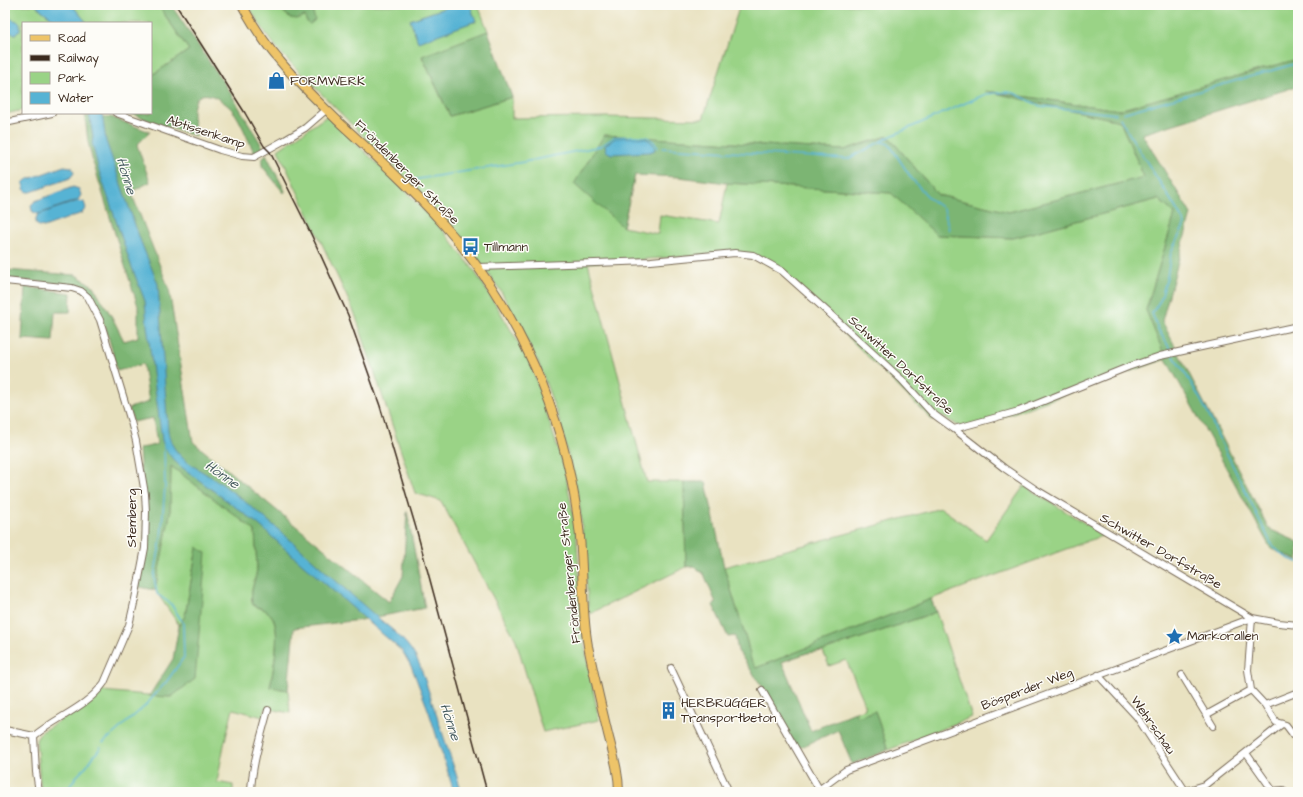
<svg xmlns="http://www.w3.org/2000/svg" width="1303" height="797" viewBox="0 0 1303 797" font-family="'Architects Daughter',sans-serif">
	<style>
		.green { fill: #9ad386; stroke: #6a7e52 }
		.forest { fill: #7bb573; stroke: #5b7048 }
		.water { fill: #56b3d4; stroke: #486e79 }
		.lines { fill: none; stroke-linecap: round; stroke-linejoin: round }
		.stream { stroke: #56b3d4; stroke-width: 1.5 }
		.minor-casing { stroke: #786a57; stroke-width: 8 }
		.major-casing { stroke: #786a57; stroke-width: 10 }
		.minor { stroke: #fff; stroke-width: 6 }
		.major { stroke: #eec469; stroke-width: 8 }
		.rail { stroke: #3b2a1e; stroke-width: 1.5 }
		.labels { text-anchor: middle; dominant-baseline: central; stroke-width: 3; stroke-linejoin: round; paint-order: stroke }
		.poi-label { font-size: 13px; fill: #3b2a1e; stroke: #fdfcf7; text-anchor: start }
		.street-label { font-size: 13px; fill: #3b2a1e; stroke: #fdfcf7 }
		.water-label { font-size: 14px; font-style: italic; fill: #445a5e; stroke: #fdfcf7 }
	</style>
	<rect width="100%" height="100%" fill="#fdfcf7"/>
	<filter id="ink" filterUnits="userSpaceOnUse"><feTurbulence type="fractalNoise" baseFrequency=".025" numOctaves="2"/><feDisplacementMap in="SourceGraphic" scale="8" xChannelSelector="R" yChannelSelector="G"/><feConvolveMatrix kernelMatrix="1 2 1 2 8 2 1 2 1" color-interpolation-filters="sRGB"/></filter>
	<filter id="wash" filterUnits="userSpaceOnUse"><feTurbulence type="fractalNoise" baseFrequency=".012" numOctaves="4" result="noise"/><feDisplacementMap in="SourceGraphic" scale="16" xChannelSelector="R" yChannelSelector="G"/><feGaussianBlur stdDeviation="0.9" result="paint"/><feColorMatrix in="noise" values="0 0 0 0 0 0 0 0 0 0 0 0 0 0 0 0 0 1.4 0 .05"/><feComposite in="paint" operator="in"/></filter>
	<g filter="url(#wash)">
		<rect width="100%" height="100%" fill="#e9e2c1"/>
		<!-- green -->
		<path class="green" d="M5 5H35L58 23H23V110L5 114Z
			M72 5H158L189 50 151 76V23H87Z
			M252 5H277C286 14 290 23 303 15L306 18 312 9 308 5H453L410 20 476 22 470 5H478L488 31 422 57 450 116 512 97V118L607 117 703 119 740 5H1298V59L1119 110 993 92 1120 121 1144 177 1009 212 938 195 888 136 844 150 604 135 623 227 658 234 660 215 719 224 727 183 892 193 938 235 1013 238 1158 199 1175 214 1146 310 1166 359 965 430 943 416 932 420 784 274 756 256 735 253 588 263 647 482H684L686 567 589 614 581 517 578 496 559 419 538 362 501 291 465 242 406 179 281 53 267 35 249 7Z
			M327 116 401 186 444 232 473 269 499 310 531 364 565 471 576 531 584 643 599 720 543 732 516 640 441 501 415 493 355 314 278 150Z
			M171 466 253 529 255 532C256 543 256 555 257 567 257 581 248 588 253 605 259 608 266 609 270 614 283 626 273 670 270 687L288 690 290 713 265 708 263 717 233 709 224 745 217 782 233 785V792H41L36 740 41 732 81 708 102 691 171 697 197 548 185 616 179 625 155 590 170 514Z
			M1024 486 1104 535 931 599 756 668 751 660 747 642 724 567 941 508 986 540Z
			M936 612 972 717 888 750 875 711 857 717 855 712 865 709 863 699 846 660 829 666 823 651Z"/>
		<!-- forest -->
		<path class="forest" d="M158 5H171L231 94 264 149 252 153 253 150C248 140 240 119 233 111 225 101 199 83 194 105 191 114 195 127 196 136L155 123 130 113H151V76L189 50Z
			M277 5H308L312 9 315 20 310 24 306 21 305 16 297 19 290 18Z
			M488 31 512 97 450 116 422 56Z
			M1298 59V86L1142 134 1191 214 1162 321 1269 529 1298 542V560L1271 549 1166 359 1146 310 1175 214 1158 199 1013 238 937 235 891 193 727 183 679 177 635 175 623 227 574 184 604 135 844 150 888 136 938 195 1009 212 1144 177 1120 121 985 91 1119 110Z
			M85 116 111 117 150 132 137 145 150 182 131 192 169 289 193 442 389 602 403 576 407 511 425 608 360 620 294 628 288 690 270 687C273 671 283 626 270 614 266 609 259 608 253 605 248 591 257 580 257 567 256 555 256 543 255 531L253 529 171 466 170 514 155 590 139 587 146 551 139 448 147 447 157 444 153 418 133 422 129 408 149 402 143 364 117 371C112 349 100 292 75 285L5 279V270L76 275 93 286 112 317 124 341 138 337V306L125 266 93 162 88 142Z
			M266 154 285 191 284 193 262 166V160Z
			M25 287 71 293 70 312H55L53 341 22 339Z
			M684 482H706L724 567 747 642 751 660 756 668 931 599 936 612 823 651 807 653 782 662 811 731 855 712 857 717 875 711 888 750 852 764 838 730 797 749 769 697 738 651 735 636 728 637 713 605 716 603 704 574 694 566 686 567Z
			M197 547 206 553 195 679 171 697 149 696 173 659 179 625 185 616Z"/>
		<!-- water -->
		<path class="water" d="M35 5H72L87 23H58Z
			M453 5H470L476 21 418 42 410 20Z
			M5 17 17 21 20 24V31L15 34 5 31Z
			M89 113H102L106 141 141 242 158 284 168 431C172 460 201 469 222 484 283 529 336 584 395 632 406 642 415 653 421 668L462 792H454L429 712 412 668 403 652 282 546 258 524 180 466C171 458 166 451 162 441L147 326 145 301 131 265 99 171 92 143 93 137Z
			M636 137C645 138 654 139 655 150L650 152 611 154 606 151 605 145 615 138Z
			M64 166 72 167 74 173 70 178 31 192H27L24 189 23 183 26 180Z
			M73 187 79 189 81 195 78 200 39 214 35 213 32 211 31 205 35 201Z
			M78 201 84 202 86 208 82 213 44 227 39 226 36 224V218L39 214Z"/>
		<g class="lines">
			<!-- stream -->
			<path class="stream" d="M1123 113 1298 63
				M1120 118C1140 154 1165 188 1185 224L1171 252 1167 277 1161 299 1152 313 1158 329 1172 352
				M882 142 889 144 912 179 930 199 944 209 949 230
				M663 148 848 159 891 136 986 94 1007 92 1014 93 1040 106 1116 114
				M412 180 524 162 601 146 614 137 637 136 647 137 653 141 658 148
				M1173 355C1190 380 1206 406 1217 434L1271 543C1278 553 1287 559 1298 562
				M103 743 145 706 167 681 184 657 183 623 171 604 157 594 154 577 161 539 165 486 164 444
				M66 792 76 777 83 770 101 747"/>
		</g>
	</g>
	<g filter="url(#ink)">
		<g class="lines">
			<defs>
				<path id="minor" d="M116 113 220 150 242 156 254 157 283 141 305 128 326 110
					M5 123 52 113
					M479 267 651 261 735 253 753 255 782 271 829 313 901 379 932 413 940 419 954 429 1004 468 1035 489 1252 618 1279 623 1298 625
					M5 281 72 288 81 291 88 297 100 320 131 422 136 441 145 494 146 512 145 548 135 599 129 625 104 683C86 708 56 717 34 736L36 772 39 792
					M954 429 1019 411 1128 367 1160 356 1298 326
					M671 668 729 792
					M1098 675 1137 717 1186 792
					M1182 675 1213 726
					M762 690 819 789
					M1265 705 1298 692
					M1206 715 1251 690
					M5 730 34 736
					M1246 753 1273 791 1283 790
					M1185 791 1205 785 1282 724
					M251 792C252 764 261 737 268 710
					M816 792 846 770 1252 618 1248 670 1251 690 1265 705 1276 722 1286 725 1298 741"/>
				<path id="major" d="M242 5C253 25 265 44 280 61 298 83 320 103 340 123 376 156 412 189 444 225 518 308 566 417 579 528 584 567 581 607 588 646 594 675 601 705 608 734 613 754 619 772 619 792"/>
			</defs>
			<!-- minor casing -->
			<use href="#minor" class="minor-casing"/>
			<!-- major casing -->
			<use href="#major" class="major-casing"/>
			<!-- minor -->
			<use href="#minor" class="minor"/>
			<!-- major -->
			<use href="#major" class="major"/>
			<!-- rail -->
			<path class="rail" d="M176 5 245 113 264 146 270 152 311 234 348 315 380 406 416 528 487 792"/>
		</g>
	</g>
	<!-- icons -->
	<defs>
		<symbol id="shop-bare" viewBox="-9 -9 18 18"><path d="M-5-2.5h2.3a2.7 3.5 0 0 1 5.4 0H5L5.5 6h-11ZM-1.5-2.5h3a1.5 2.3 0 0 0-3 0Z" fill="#1f6fb2" stroke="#fdfcf7" stroke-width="2.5" paint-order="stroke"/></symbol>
		<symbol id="bus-bare" viewBox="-9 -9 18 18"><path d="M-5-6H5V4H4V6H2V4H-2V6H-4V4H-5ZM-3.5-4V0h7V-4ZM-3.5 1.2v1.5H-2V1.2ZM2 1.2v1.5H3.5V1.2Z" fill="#1f6fb2" stroke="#fdfcf7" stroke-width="2.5" paint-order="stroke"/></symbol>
		<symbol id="sight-bare" viewBox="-9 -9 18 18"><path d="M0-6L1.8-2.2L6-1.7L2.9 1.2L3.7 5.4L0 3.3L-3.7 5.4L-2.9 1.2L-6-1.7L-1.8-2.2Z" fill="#1f6fb2" stroke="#fdfcf7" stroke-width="2.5" paint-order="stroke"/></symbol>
		<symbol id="building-bare" viewBox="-9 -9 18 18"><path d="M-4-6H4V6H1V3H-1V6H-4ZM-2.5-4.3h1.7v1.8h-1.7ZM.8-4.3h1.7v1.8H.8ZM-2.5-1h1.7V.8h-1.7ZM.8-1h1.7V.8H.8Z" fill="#1f6fb2" stroke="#fdfcf7" stroke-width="2.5" paint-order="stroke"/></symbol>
	</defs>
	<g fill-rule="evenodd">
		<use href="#shop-bare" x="264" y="68" width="25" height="25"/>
		<use href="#bus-bare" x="458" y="234" width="25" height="25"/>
		<use href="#sight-bare" x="1162" y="624" width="25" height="25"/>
		<use href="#building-bare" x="656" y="698" width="25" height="25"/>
	</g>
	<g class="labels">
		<!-- poi labels -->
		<g class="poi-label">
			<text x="290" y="81">FORMWERK</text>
			<text x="484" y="247">Tillmann</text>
			<text x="1187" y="636">Markorallen</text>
			<text x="681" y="703">HERBRÜGGER<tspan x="681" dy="15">Transportbeton</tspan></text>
		</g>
		<!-- street labels -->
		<g class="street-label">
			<text transform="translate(206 132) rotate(18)">Abtissenkamp</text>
			<text transform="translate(407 172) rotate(45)">Fröndenberger Straße</text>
			<text transform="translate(901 365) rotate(43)">Schwitter Dorfstraße</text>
			<text transform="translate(132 518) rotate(-90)">Stemberg</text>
			<text transform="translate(1161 551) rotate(30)">Schwitter Dorfstraße</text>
			<text transform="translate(569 573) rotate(-96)">Fröndenberger Straße</text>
			<text transform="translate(1027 689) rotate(-21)">Bösperder Weg</text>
			<text transform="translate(1153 725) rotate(55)">Wehrschau</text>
		</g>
		<!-- water labels -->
		<g class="water-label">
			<text transform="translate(126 176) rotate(73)">Hönne</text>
			<text transform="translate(222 475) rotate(35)">Hönne</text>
			<text transform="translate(450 722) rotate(72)">Hönne</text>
		</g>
	</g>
	<!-- margin -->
	<rect width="1303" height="797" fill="none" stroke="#fdfcf7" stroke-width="20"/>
	<!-- legend -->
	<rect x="22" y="22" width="130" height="92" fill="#fdfcf7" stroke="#afa8a0"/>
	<rect x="30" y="35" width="20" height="6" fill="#eec469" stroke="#afa8a0"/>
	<text x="58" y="42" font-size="12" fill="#3b2a1e">Road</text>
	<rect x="30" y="55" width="20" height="6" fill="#3b2a1e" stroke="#afa8a0"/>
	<text x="58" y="62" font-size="12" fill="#3b2a1e">Railway</text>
	<rect x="30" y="72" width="20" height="12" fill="#9ad386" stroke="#afa8a0"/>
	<text x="58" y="82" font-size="12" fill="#3b2a1e">Park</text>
	<rect x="30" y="92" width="20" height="12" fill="#56b3d4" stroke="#afa8a0"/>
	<text x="58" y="102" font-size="12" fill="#3b2a1e">Water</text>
</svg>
